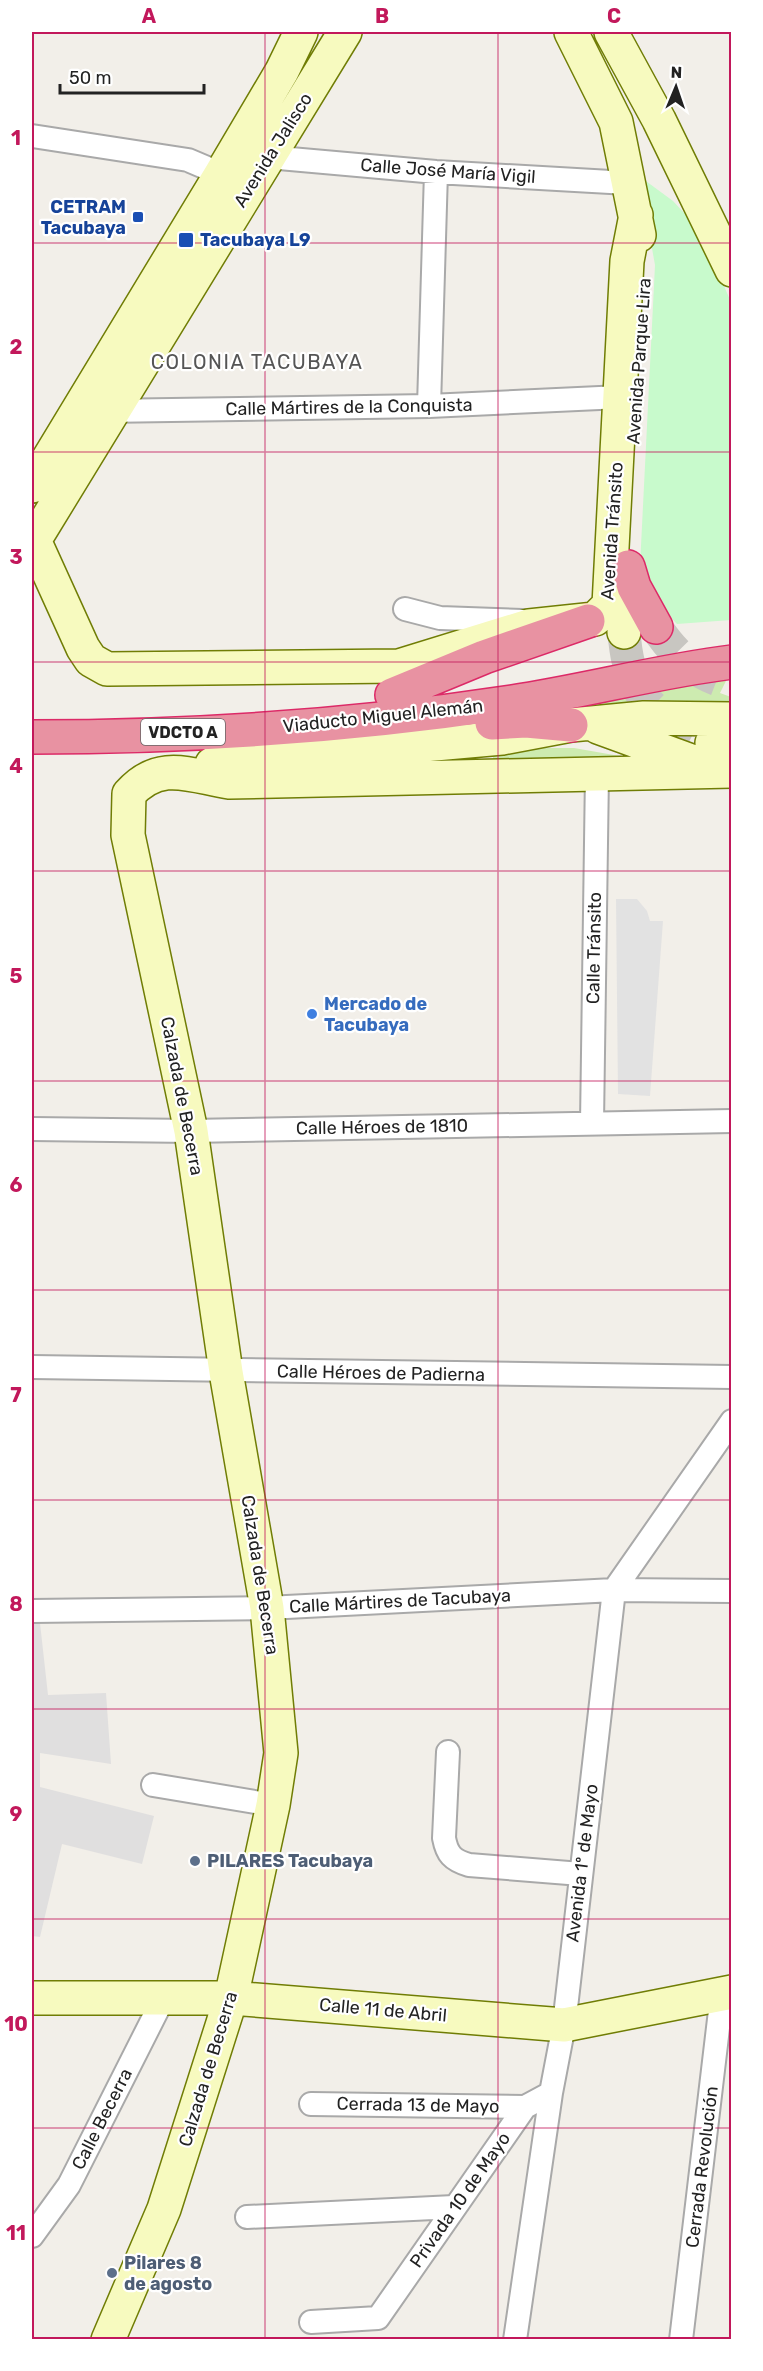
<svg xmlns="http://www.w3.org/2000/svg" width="763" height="2371" viewBox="0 0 763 2371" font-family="Rubik,sans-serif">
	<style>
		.residential { fill: #e0dfdf }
		.grass { fill: #cdebb0 }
		.park { fill: #c8facc }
		.parking { fill: #e2e2e2 }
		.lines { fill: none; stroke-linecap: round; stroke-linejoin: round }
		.secondary-tunnel { stroke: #c8c6c1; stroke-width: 33; stroke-dasharray: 33 16; stroke-linecap: butt }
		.highway-tunnel { stroke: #c8c6c1; stroke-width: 33; stroke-dasharray: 33 16; stroke-linecap: butt }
		.street-casing { stroke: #a9a9a9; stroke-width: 26 }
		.secondary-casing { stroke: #707d05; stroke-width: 36 }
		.highway-casing { stroke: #dc2a67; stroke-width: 36 }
		.street { stroke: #fff; stroke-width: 22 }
		.secondary { stroke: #f7fabf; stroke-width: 33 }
		.highway { stroke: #e892a2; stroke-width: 33 }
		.grid { fill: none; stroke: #c2185b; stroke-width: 1.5; stroke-opacity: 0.55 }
		.transit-dot { fill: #1a4fb4; stroke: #fff; stroke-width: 2 }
		.shop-dot { fill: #3f7fe0; stroke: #fff; stroke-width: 2 }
		.service-dot { fill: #5c6f8a; stroke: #fff; stroke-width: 2 }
		.labels { text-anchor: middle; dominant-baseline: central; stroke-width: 4.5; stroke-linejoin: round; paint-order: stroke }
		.shield { fill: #fff; stroke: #646464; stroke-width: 1.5 }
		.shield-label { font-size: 16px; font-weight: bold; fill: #222 }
		.street-label { font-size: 18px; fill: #222; stroke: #fff }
		.transit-label { font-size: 18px; font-weight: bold; fill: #164399; stroke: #fff; text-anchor: end }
		.shop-label { font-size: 18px; font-weight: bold; fill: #366cbe; stroke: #fff; text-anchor: start }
		.service-label { font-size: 18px; font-weight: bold; fill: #4e5e75; stroke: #fff; text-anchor: start }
		.neighbourhood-label { font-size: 20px; letter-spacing: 1.5px; fill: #555; stroke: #fff }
		.neatline { fill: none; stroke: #c2185b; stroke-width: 2 }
		.grid-label { font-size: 20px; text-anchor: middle; font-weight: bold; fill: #c2185b }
	</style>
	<rect width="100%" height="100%" fill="#f2efe9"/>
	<!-- residential -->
	<path class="residential" d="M32 1623H40L48 1695 106 1693 111 1764 40 1753V1787L154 1816 142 1864 62 1844 40 1937 32 1936Z"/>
	<!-- grass -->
	<path class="grass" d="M730 673 720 693 731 697V707L583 704Z
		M531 748H574L648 761 493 768V750Z"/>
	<!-- park -->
	<path class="park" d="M639 176 673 201 699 229 731 302V620L677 624 655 601 640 566 655 265Z"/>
	<!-- parking -->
	<path class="parking" d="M616 899H637L647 911 650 921H663L650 1096 618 1094Z"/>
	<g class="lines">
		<!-- secondary-tunnel -->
		<path class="secondary-tunnel" d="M624 632C629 700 654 715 712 743"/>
		<!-- highway-tunnel -->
		<path class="highway-tunnel" d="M656 627C675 655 694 673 727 683"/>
		<defs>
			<path id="street" d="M32 136 188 160 221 174
				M268 157 436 172 628 183
				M429 406 436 172
				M104 411 429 406 621 397
				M405 609 440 618 522 621
				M592 1123 597 773
				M32 1129 191 1131 732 1121
				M32 1367 732 1377
				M32 1611 267 1608 614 1590 732 1591
				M448 1752 444 1838C447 1854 452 1860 469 1865L581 1874
				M153 1785 273 1805
				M311 2104 525 2107
				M247 2217 454 2207
				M32 2236 69 2185 164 1997
				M311 2322 378 2318 525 2107 551 2093
				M515 2340 551 2093 564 2025 614 1590 732 1421
				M681 2340 722 1994"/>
			<path id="secondary" d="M571 32 616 122 639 235
				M611 32 659 120 732 270
				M32 486 221 174 282 71 301 32
				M34 540 83 648 91 660 107 669 399 666 529 626 595 619 609 605 627 261 636 215
				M32 544 345 32
				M624 632 627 580
				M598 727 702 765
				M712 743 732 747
				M212 764 502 738 571 725 644 718 732 719
				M32 1998H231L564 2025 732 1992
				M108 2340 164 2209 231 1998 273 1805 281 1753 267 1608 226 1372 191 1131 128 835 129 794C160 759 191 776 229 782L732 771"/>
			<path id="highway" d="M628 567 634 587 656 627
				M392 695 484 657 588 621
				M492 723 526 721 571 725
				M32 737C191 737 354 726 512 702 586 691 658 671 732 662"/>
		</defs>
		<!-- street casing -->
		<use href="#street" class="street-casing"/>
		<!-- secondary casing -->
		<use href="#secondary" class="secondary-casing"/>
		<!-- highway casing -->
		<use href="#highway" class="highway-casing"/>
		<!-- street -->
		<use href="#street" class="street"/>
		<!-- secondary -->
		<use href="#secondary" class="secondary"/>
		<!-- highway -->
		<use href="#highway" class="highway"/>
	</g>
	<!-- grid -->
	<path class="grid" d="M265 32V2340M498 32V2340M32 243H732M32 452H732M32 662H732M32 871H732M32 1081H732M32 1290H732M32 1500H732M32 1709H732M32 1919H732M32 2128H732"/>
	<!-- markers -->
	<g class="transit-dot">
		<rect x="132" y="211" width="12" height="12" rx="3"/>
		<rect x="178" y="232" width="16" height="16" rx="3"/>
	</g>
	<circle class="shop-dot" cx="312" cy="1014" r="6"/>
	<g class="service-dot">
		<circle cx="195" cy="1861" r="6"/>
		<circle cx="112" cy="2273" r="6"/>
	</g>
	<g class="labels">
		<!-- shield labels -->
		<rect class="shield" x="141" y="719" width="84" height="26" rx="4.5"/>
		<g class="shield-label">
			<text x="183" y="732">VDCTO A</text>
		</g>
		<!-- street labels -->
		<g class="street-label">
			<text transform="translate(273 150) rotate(-58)">Avenida Jalisco</text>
			<text transform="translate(448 171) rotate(4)">Calle José María Vigil</text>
			<text transform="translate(639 361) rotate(-86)">Avenida Parque Lira</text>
			<text transform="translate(349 407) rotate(-1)">Calle Mártires de la Conquista</text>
			<text transform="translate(612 531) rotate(-86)">Avenida Tránsito</text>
			<text transform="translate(383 716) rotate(-6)">Viaducto Miguel Alemán</text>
			<text transform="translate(594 948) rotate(-89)">Calle Tránsito</text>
			<text transform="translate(182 1096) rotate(79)">Calzada de Becerra</text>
			<text transform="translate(382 1127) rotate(-1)">Calle Héroes de 1810</text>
			<text transform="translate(381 1373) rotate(1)">Calle Héroes de Padierna</text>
			<text transform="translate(260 1575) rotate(81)">Calzada de Becerra</text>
			<text transform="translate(400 1601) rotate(-3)">Calle Mártires de Tacubaya</text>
			<text transform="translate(582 1863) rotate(-83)">Avenida 1º de Mayo</text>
			<text transform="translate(383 2010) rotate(5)">Calle 11 de Abril</text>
			<text transform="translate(208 2069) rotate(-73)">Calzada de Becerra</text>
			<text transform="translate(418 2105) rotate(1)">Cerrada 13 de Mayo</text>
			<text transform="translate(102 2119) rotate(-63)">Calle Becerra</text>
			<text transform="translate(702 2167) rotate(-83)">Cerrada Revolución</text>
			<text transform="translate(460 2200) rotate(-55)">Privada 10 de Mayo</text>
		</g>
		<!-- transit labels -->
		<g class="transit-label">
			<text x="126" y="207">CETRAM<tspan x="126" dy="21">Tacubaya</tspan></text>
			<text x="200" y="240" text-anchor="start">Tacubaya L9</text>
		</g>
		<!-- shop labels -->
		<g class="shop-label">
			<text x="324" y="1004">Mercado de<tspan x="324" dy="21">Tacubaya</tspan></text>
		</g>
		<!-- service labels -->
		<g class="service-label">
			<text x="207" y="1861">PILARES Tacubaya</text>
			<text x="124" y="2263">Pilares 8<tspan x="124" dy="21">de agosto</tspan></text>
		</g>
		<!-- neighbourhood labels -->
		<g class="neighbourhood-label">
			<text x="257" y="362">COLONIA TACUBAYA</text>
		</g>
	</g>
	<!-- border -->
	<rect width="763" height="2371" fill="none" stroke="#ffffff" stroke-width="66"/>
	<!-- north arrow -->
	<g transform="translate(676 87) rotate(2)" stroke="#ffffff" stroke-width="4.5" paint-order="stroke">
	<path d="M0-4.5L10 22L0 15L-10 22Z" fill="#222222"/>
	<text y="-9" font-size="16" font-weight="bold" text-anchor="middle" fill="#222222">N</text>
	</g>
	<!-- scale -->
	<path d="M60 84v9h144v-9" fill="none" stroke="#222222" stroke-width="3"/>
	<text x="69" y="84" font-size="18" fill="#222222" stroke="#ffffff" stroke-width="4.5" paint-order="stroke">50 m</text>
	<rect x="33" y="33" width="697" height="2305" class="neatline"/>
	<g class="grid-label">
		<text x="149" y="23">A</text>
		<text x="382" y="23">B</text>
		<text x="614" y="23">C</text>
		<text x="16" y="145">1</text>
		<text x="16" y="354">2</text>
		<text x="16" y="564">3</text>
		<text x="16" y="773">4</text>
		<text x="16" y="983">5</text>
		<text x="16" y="1192">6</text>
		<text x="16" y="1402">7</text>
		<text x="16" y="1611">8</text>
		<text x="16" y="1821">9</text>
		<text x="16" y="2031">10</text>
		<text x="16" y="2240">11</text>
	</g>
</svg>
